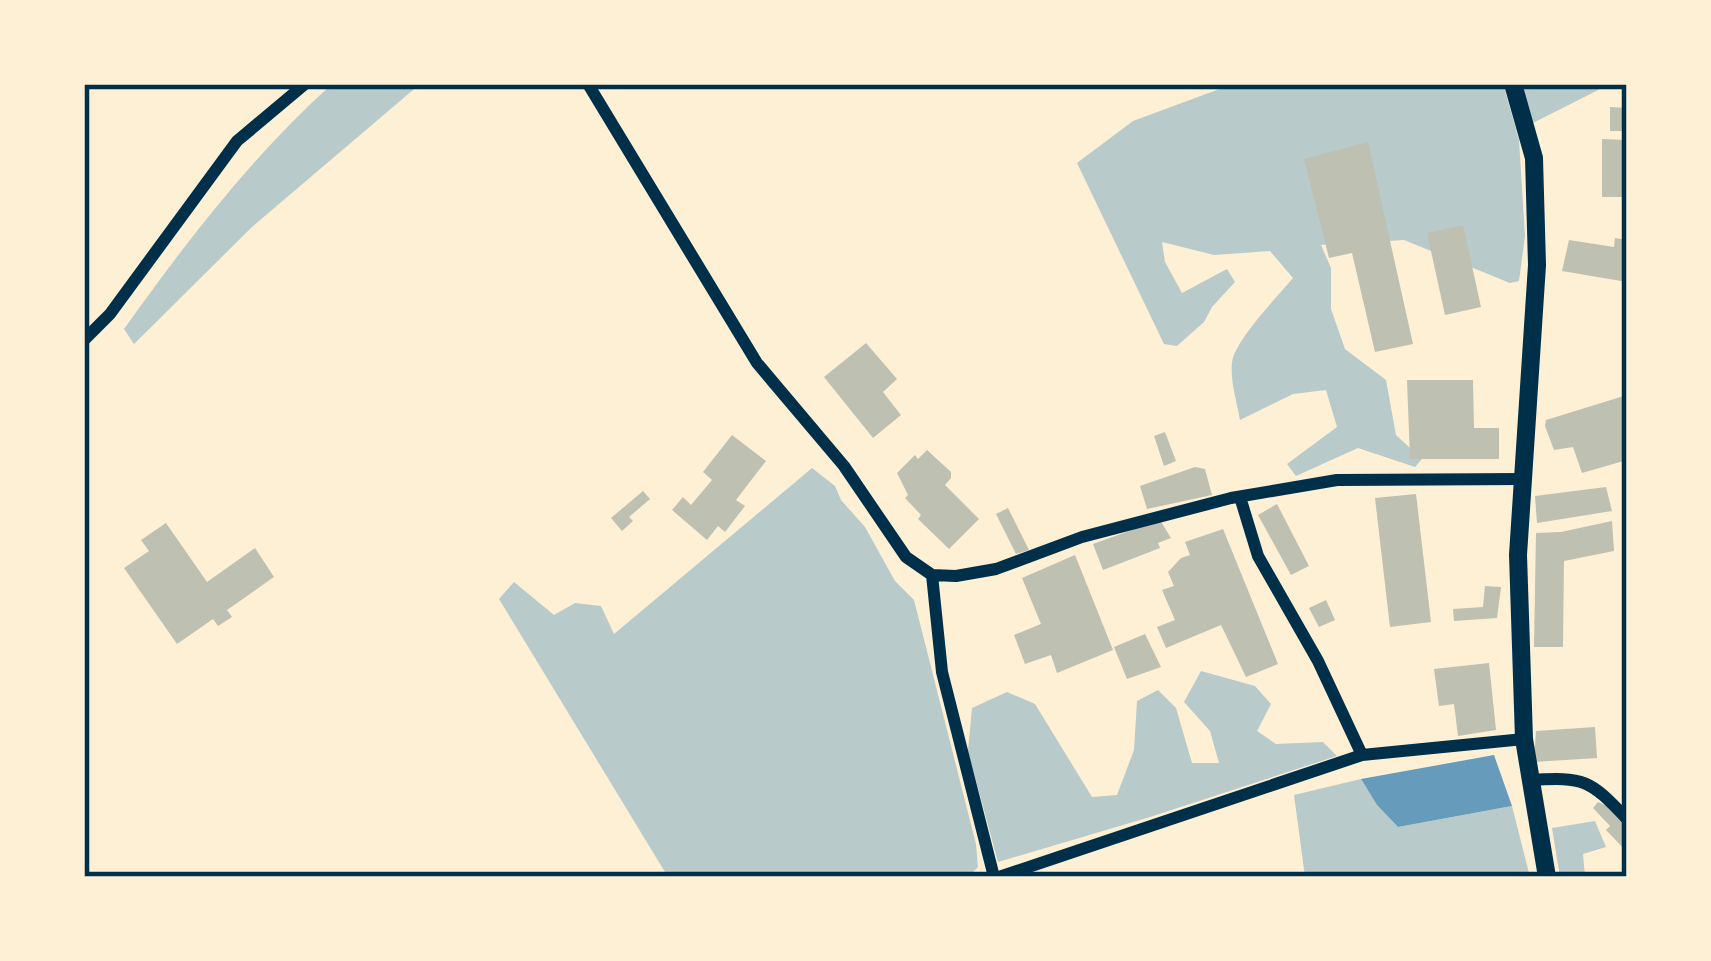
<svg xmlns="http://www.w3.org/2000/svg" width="1711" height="961" viewBox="0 0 1711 961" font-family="Lato,sans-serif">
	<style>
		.green { fill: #b9caca }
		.water { fill: #669bbc }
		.building { fill: #bec0b2 }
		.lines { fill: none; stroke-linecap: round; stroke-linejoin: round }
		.minor { stroke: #003049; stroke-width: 12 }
		.tertiary { stroke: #003049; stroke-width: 18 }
		.neatline { fill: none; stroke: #003049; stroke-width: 4.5 }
	</style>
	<rect width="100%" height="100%" fill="#fdf0d5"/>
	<!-- green -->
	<path class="green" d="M332 84H420L252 227 134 344 124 329C187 241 251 157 332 84Z
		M1233 84H1503L1519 140 1525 236 1519 281 1510 283 1404 240 1321 245 1331 268V309L1345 349 1386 380 1396 435 1422 459 1415 467 1358 448 1296 476 1287 464 1337 427 1326 390 1293 394 1240 420C1237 402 1230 381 1232 363 1234 341 1278 296 1293 278L1270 251 1214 255 1162 242 1165 262 1182 293 1227 269 1235 282 1212 307 1204 322 1177 346 1164 344 1077 163 1133 121Z
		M1513 84H1610L1525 127Z
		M812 468 835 486 841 500 865 527 895 581 914 600 976 844 978 867 968 877H668L499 599 514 582 554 615 575 603 601 606 614 634Z
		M1201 671 1255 686 1271 704 1257 731 1276 744 1323 742 1337 756 1150 817 998 862 968 751 972 708 1007 692 1035 704 1092 797 1117 795 1134 750 1137 701 1158 690 1176 708 1192 763H1219L1210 731 1184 702Z
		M1361 779 1377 805 1398 827 1512 806 1530 877H1305L1294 795Z
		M1595 821 1606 847 1583 854 1585 877H1560L1552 828Z"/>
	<!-- water -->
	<path class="water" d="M1494 755 1512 806 1398 827 1377 805 1361 779Z"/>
	<!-- building -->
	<path class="building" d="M1610 107 1627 108V131H1610Z
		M1602 139 1627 140V197H1602Z
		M1368 142 1413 344 1375 352 1352 253 1329 258 1304 159Z
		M1463 225 1481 307 1445 315 1427 233Z
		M1615 238 1627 240V282L1562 271 1569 240 1614 247Z
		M866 343 897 379 883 392 901 415 873 438 824 377Z
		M1407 380H1473L1474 428H1499V459H1410Z
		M1627 395V460L1582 473 1573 447 1554 450 1545 426 1546 420Z
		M1165 432 1176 461 1164 466 1154 436Z
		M732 435 766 461 736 500 745 506 725 532 718 526 707 540 672 510 683 497 691 505 712 480 703 472Z
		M927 450 951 472V478L945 485 979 519 949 549 918 519 921 515 905 498 908 495 897 473 915 455 918 459Z
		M1195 467 1205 469 1212 495 1147 509 1140 486Z
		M1606 487 1612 511 1537 523 1535 496Z
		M643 491 650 499 629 517 633 521 622 531 611 518Z
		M1416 494 1431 622 1390 627 1375 498Z
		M1277 504 1309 566 1291 575 1258 515Z
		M1008 508 1029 550 1016 554 996 514Z
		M1160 520 1171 538 1158 543 1160 548 1103 570 1093 544Z
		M1612 521 1614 551 1564 561 1563 647H1534L1536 533 1561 532Z
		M166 523 207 582 255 548 274 577 227 610 232 617 218 626 213 619 177 644 124 568 149 551 141 540Z
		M1223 529 1278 664 1246 677 1221 625 1166 648 1157 627 1175 620 1162 590 1174 586 1168 572 1181 558 1190 555 1185 542Z
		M1075 555 1113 650 1057 673 1051 655 1025 664 1014 635 1041 624 1022 578Z
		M1485 586 1501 587 1497 618 1454 621 1453 609 1483 607Z
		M1326 600 1335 620 1319 627 1309 608Z
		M1145 634 1161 667 1127 679 1114 647Z
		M1489 663 1496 730 1458 736 1454 704 1439 706 1434 669Z
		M1595 727 1597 758 1534 762 1536 731Z
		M1598 802 1609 807 1627 829V852L1606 830 1610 826 1593 808Z"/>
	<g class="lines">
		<!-- minor -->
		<path class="minor" d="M588 84 757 363 844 466 906 557 932 575 942 672 994 877
			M84 340 110 314 237 141 305 84
			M1240 497 1258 556 1318 661 1362 755
			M932 575 956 576 996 569 1082 537 1231 498 1337 480 1523 479
			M1530 780C1585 777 1589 779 1627 819
			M999 877 1362 755 1524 739"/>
		<!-- tertiary -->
		<path class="tertiary" d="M1513 84 1534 158 1537 265 1518 555 1524 739 1547 877"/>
	</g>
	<!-- border -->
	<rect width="1711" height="961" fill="none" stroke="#fdf0d5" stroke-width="174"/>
	<rect x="87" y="87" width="1537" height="787" class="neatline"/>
</svg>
